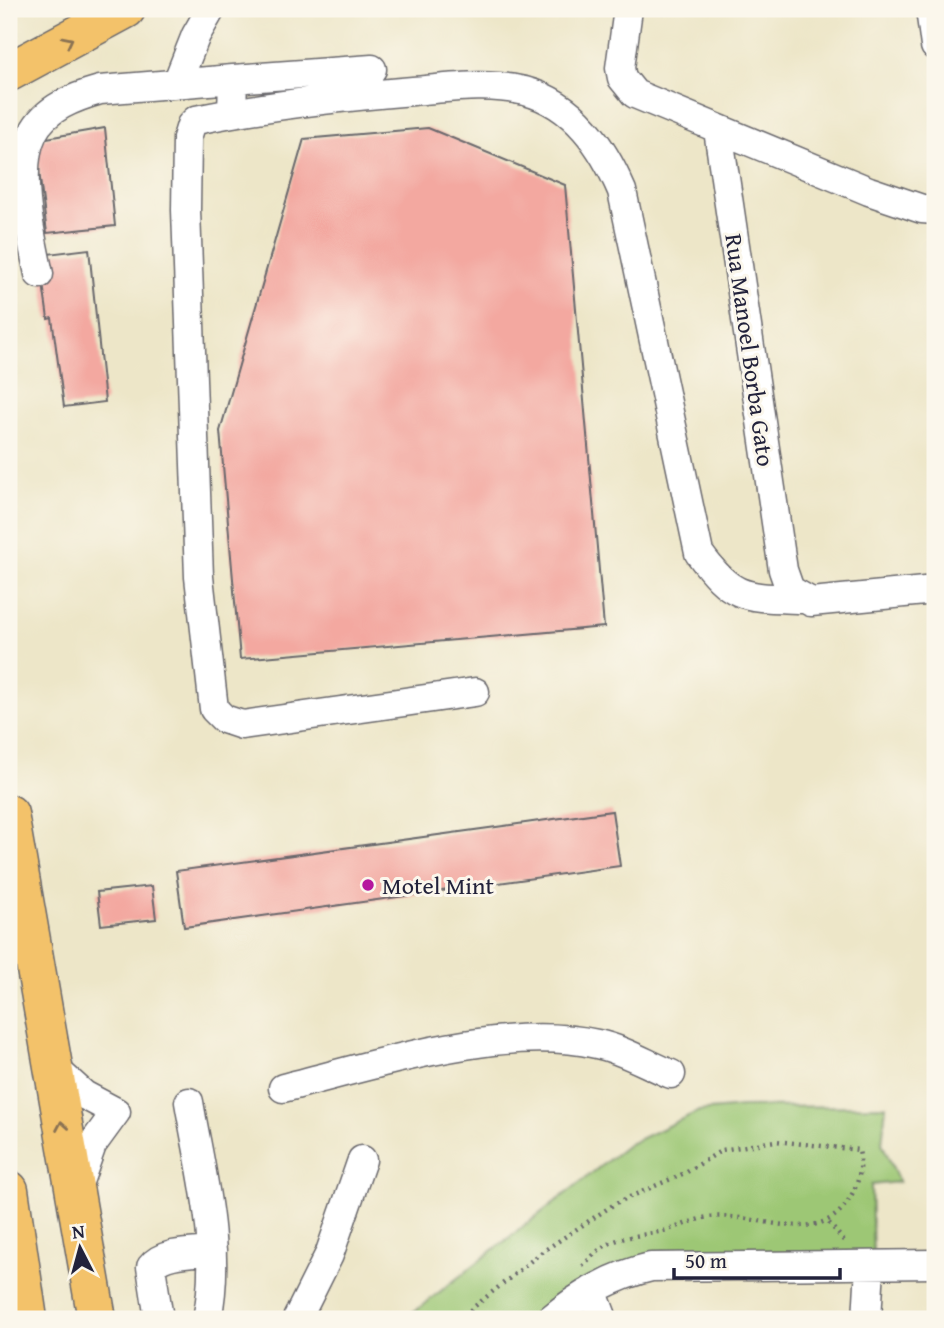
<svg xmlns="http://www.w3.org/2000/svg" width="944" height="1328" viewBox="0 0 944 1328" font-family="'Gentium Book Plus',serif">
	<style>
		.green { fill: #9dc774; stroke: #607458; stroke-width: 2 }
		.building { fill: #f3a8a0 }
		.lines { fill: none; stroke-linecap: round; stroke-linejoin: round }
		.minor-casing { stroke: #69676c; stroke-width: 31 }
		.highway-casing { stroke: #69676c; stroke-width: 41 }
		.path { stroke: #69676c; stroke-width: 4.5; stroke-dasharray: 2 5; stroke-linecap: butt }
		.minor { stroke: #fff; stroke-width: 28 }
		.highway { stroke: #f3c26a; stroke-width: 38 }
		.oneway { stroke: #8a7252 }
		.poi-dot { fill: #b5179e; stroke: #fbf7ec; stroke-width: 2.5 }
		.labels { text-anchor: middle; dominant-baseline: central; stroke-width: 6; stroke-linejoin: round; paint-order: stroke }
		.street-label { font-size: 24px; fill: #22223b; stroke: #fbf7ec }
		.poi-label { font-size: 24px; fill: #22223b; stroke: #fbf7ec; text-anchor: start }
	</style>
	<rect width="100%" height="100%" fill="#fbf7ec"/>
	<filter id="ink" filterUnits="userSpaceOnUse"><feTurbulence type="fractalNoise" baseFrequency=".0143" numOctaves="2"/><feDisplacementMap in="SourceGraphic" scale="14" xChannelSelector="R" yChannelSelector="G"/><feConvolveMatrix kernelMatrix="1 2 1 2 8 2 1 2 1" color-interpolation-filters="sRGB"/></filter>
	<filter id="wash" filterUnits="userSpaceOnUse"><feTurbulence type="fractalNoise" baseFrequency=".00686" numOctaves="4" result="noise"/><feDisplacementMap in="SourceGraphic" scale="28" xChannelSelector="R" yChannelSelector="G"/><feGaussianBlur stdDeviation="1.57" result="paint"/><feColorMatrix in="noise" values="0 0 0 0 0 0 0 0 0 0 0 0 0 0 0 0 0 1.4 0 .05"/><feComposite in="paint" operator="in"/></filter>
	<g filter="url(#wash)">
		<rect width="100%" height="100%" fill="#ede6c8"/>
		<!-- green -->
		<path class="green" d="M886 1106 882 1143 899 1182 871 1185 873 1257 663 1252 585 1285 546 1319H405L629 1144 699 1111 742 1107Z"/>
		<g id="blocks">
			<!-- building -->
			<path class="building" d="M105 128 115 226 47 233 35 140Z
				M428 128 565 185 604 627 240 659 220 431 304 139Z
				M89 249 105 402 64 407 52 318 48 319 39 255Z
				M612 811 620 866 184 927 176 871Z
				M152 886 156 919 101 925 97 892Z"/>
		</g>
	</g>
	<g filter="url(#ink)">
		<use href="#blocks" fill-opacity="0" stroke="#69676c" stroke-width="2"/>
		<g class="lines">
			<defs>
				<path id="minor" d="M628 9 620 68 622 78 635 94 869 191 922 209 935 210
					M930 9 935 46
					M233 79 372 69
					M177 83 196 35 211 9
					M718 130 783 570 790 590 811 602 935 590
					M39 274C31 237 15 168 33 133 45 108 75 97 100 90L233 79 232 113
					M475 692 242 725 224 719 214 709 199 577 186 210 187 138 191 125 196 120C268 105 340 97 413 91 450 88 488 82 525 91 575 104 603 147 622 191L699 553C733 600 745 597 802 599
					M52 1066 84 1095 116 1112 92 1145 76 1190
					M283 1088C376 1065 502 1023 597 1044 622 1049 647 1064 671 1074
					M189 1102C201 1173 222 1248 207 1319
					M592 1290 603 1319
					M159 1319 151 1267C163 1251 193 1253 212 1251
					M297 1319 329 1255 362 1160
					M551 1319C579 1295 615 1275 651 1267L935 1264
					M867 1319 870 1267"/>
				<path id="highway" d="M9 72 126 9
					M9 814 97 1319
					M9 1190 28 1319"/>
			</defs>
			<!-- minor casing -->
			<use href="#minor" class="minor-casing"/>
			<!-- highway casing -->
			<use href="#highway" class="highway-casing"/>
			<!-- path -->
			<path class="path" d="M829 1223 844 1241
				M459 1319 542 1252 616 1203 687 1172 722 1150 775 1141 859 1150C862 1167 860 1180 851 1196 821 1252 758 1211 709 1217 694 1219 678 1228 663 1231 625 1239 609 1235 583 1266"/>
			<!-- minor -->
			<use href="#minor" class="minor"/>
			<!-- highway -->
			<use href="#highway" class="highway"/>
		</g>
		<!-- one-way arrows -->
		<defs><path id="oneway-chevron" d="M-2-3.5L2.5 0L-2 3.5" fill="none" stroke-width="1.6" stroke-linecap="round" stroke-linejoin="round" transform="scale(1.75)"/></defs>
		<g class="oneway">
			<use href="#oneway-chevron" transform="translate(68 41) rotate(-27)"/>
			<use href="#oneway-chevron" transform="translate(62 1126) rotate(-100)"/>
		</g>
	</g>
	<!-- markers -->
	<circle class="poi-dot" cx="368" cy="885" r="7"/>
	<g class="labels">
		<!-- street labels -->
		<g class="street-label">
			<text transform="translate(750 350) rotate(82)">Rua Manoel Borba Gato</text>
		</g>
		<!-- poi labels -->
		<g class="poi-label">
			<text x="382" y="885">Motel Mint</text>
		</g>
	</g>
	<!-- margin -->
	<rect width="944" height="1328" fill="none" stroke="#fbf7ec" stroke-width="35"/>
	<!-- north arrow -->
	<g transform="translate(80 1248) rotate(354)" stroke="#fbf7ec" stroke-width="5" paint-order="stroke">
	<path d="M0-5L12 26L0 18L-12 26Z" fill="#22223b"/>
	<text y="-10" font-size="19" font-weight="bold" text-anchor="middle" fill="#22223b">N</text>
	</g>
	<!-- scale -->
	<path d="M674 1268v10h166v-10" fill="none" stroke="#22223b" stroke-width="3.5"/>
	<text x="685" y="1268" font-size="21" fill="#22223b" stroke="#fbf7ec" stroke-width="5" paint-order="stroke">50 m</text>
</svg>
